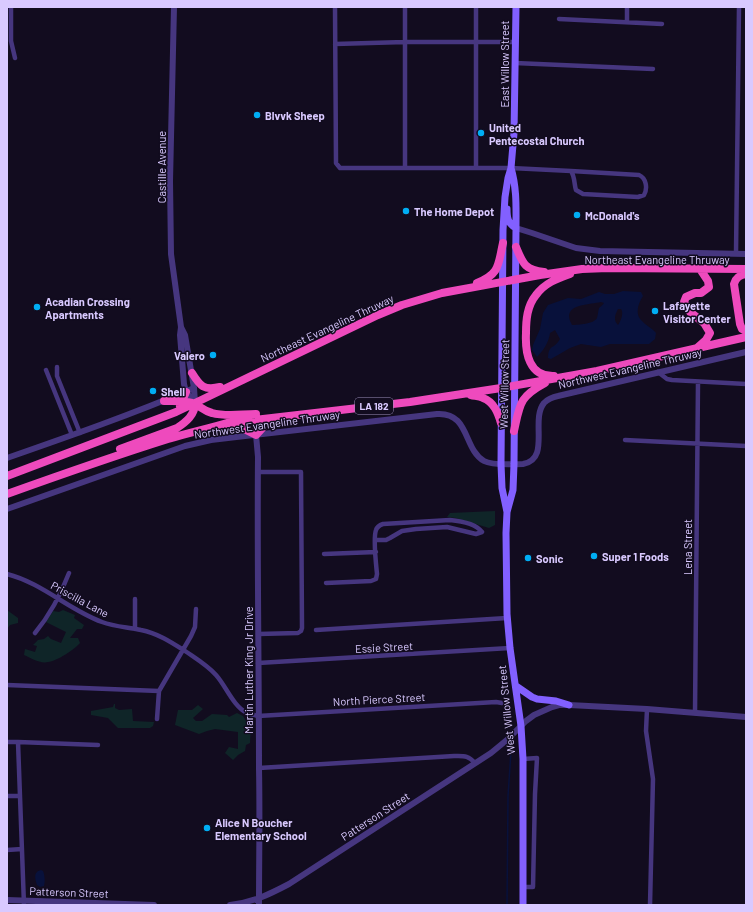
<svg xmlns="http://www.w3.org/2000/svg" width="753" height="912" viewBox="0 0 753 912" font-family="Barlow,sans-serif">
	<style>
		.green { fill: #0f2528 }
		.water { fill: #08113b; fill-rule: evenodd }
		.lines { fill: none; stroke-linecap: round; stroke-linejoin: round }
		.stream { stroke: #08113b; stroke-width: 1.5 }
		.minor { stroke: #46367f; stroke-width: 4.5 }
		.tertiary { stroke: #46367f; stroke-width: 6 }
		.secondary { stroke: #8260ff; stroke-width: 7 }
		.trunk { stroke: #ee4abd; stroke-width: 8 }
		.poi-dot { fill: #00aef4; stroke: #120c1f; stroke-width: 1.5 }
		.labels { text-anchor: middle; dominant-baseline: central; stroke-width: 3; stroke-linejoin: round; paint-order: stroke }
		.shield { fill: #120c1f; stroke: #9d90bc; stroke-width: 1 }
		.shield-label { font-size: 10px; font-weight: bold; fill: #d9c9ff }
		.street-label { font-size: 11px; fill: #d9c9ff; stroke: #120c1f }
		.poi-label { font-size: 11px; font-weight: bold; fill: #d9c9ff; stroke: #120c1f; text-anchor: start }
	</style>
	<rect width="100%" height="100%" fill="#120c1f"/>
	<!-- green -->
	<path class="green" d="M495 511V525L489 528 456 518 447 517 450 513Z
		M7 610 18 618V623L10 625 7 629Z
		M63 610 75 615 74 618 84 625 82 629H77L70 638H78L80 643C74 650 57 661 48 662 40 664 31 658 24 655L25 649 35 652 37 646 33 645 38 640 44 639 48 636 51 639 61 643 66 632 46 622 53 611 59 612Z
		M114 704H115V708L119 710 132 709 133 721 154 722 153 726 150 728H118L108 718 91 715V711L113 707Z
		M198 705 203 709 193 718 196 721H202L212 714 227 715 229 717 237 713 243 716 246 721 251 724 250 743 246 745 245 751 238 755 233 760 225 753 229 747 238 749V732L215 729 207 731 199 734 175 725 178 710H192Z"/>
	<!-- water -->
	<path class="water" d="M623 291 641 292 643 296C638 304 634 315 643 322 647 326 652 328 656 333L655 339 649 344H610L601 347 581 344 570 348 551 359 548 358C549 343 554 350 560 339L555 330 550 333C549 342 543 351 537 357L532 350 533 345 540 329 543 313 548 305 568 298 581 299 599 292 605 294H614ZM601 302 604 303C603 305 601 306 599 308 598 311 598 315 597 318 594 324 578 325 572 325 560 304 588 305 601 302ZM618 309H621C624 313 621 321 618 325 613 320 615 315 618 309Z
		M41 870 43 871C45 875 45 882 44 886L40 887 37 885C35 879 33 872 41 870Z"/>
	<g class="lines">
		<!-- stream -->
		<path class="stream" d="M507 905 508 796 511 751"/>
		<!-- minor -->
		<path class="minor" d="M11 7V41L15 58
			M335 7 336 163 340 168H511L571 171
			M405 7V168
			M559 19 662 24
			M627 22V7
			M335 44 405 42H516
			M515 63 653 69
			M476 168V7
			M571 171 639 175C646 178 648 188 644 195L638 197 583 194 576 190C574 184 575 177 571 171Z
			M736 253 739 7
			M57 367V376L80 433
			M46 370 72 435
			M658 372 667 379 672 380 746 384
			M625 440 746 446
			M258 472H301L302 628 301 631 298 633 258 634
			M324 554 376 552
			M7 574C42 583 69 610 102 622 115 627 128 627 141 630 157 633 171 642 185 651 195 658 207 665 216 675 226 686 233 706 247 713 250 714 254 715 258 716L496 702 502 703
			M326 583 371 581 376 579 377 574C376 564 373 538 376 530 377 527 380 525 383 524L450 520C461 521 475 523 482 532L476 534 447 527 416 529 402 531 390 538 386 540H375
			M135 629V599
			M316 630 507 618
			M35 633C49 616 61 594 69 573
			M258 663 510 648
			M7 685 159 691
			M647 709 646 731 653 779 650 905
			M695 713 698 382
			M157 719 159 691 191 636 195 627 196 609
			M7 742H18L98 745
			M18 742 24 905
			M523 759 537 758 535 794 533 887H523
			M259 768 454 756C464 756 468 755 475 763
			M7 796H20
			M7 850 22 849"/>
		<!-- tertiary -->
		<path class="tertiary" d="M174 7 170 181 171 254 181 327 180 335 184 384 186 392 195 403
			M516 228 532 233 576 248 600 251 746 254
			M181 327 185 335 194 388 195 403
			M256 435 258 457C257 561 259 665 259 769 260 814 259 860 259 905
			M7 458C70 436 133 414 194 388
			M7 509 185 446 211 440 437 414C470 412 463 449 484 461 493 466 513 464 523 464 551 459 530 420 544 403 548 399 553 397 558 396L746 352
			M7 900 154 905
			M230 905C254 902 268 895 289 884L491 753 508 739 526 721 534 715 552 707 559 705H569L647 709 746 717"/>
		<!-- secondary -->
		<path class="secondary" d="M511 168C517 188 516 208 516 228L514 464 513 490 507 512 506 533 507 614 510 648 521 726 523 759V905
			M507 209C507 218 508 224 516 228
			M507 512 502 488 501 464 503 230 505 197 508 178 511 168 514 133 516 7
			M516 686 532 697 537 699 556 701 569 705"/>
		<!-- trunk -->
		<path class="trunk" d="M516 247C523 264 525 270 544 272
			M746 274C740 275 736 277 734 284L740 324 742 329 746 331
			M477 283C500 274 498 265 503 243
			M697 348 706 340 710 333 704 323 690 312 684 302 686 297 695 293H701L709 287 708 281 700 269
			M192 373C200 386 204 391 220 387
			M554 376C529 377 525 353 526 333 526 320 527 306 536 295 545 283 556 279 570 274
			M471 395C475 396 480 396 483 398 494 402 498 413 501 423
			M164 401C173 401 188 400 195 404 201 407 204 411 212 413 226 417 242 414 256 414
			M180 406 186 392
			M229 426H238L256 435 266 424 277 418
			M514 431C520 404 519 397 545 383
			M120 449 177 428C186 422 195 415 195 403
			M7 476 176 412 195 403 378 315 402 305 442 293 540 275 582 269 608 268 746 269
			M7 494C60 475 114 456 168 439 187 433 207 429 227 423L410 402 501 388 597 371 746 337"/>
	</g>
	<!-- markers -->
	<g class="poi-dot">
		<circle cx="257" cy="115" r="4"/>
		<circle cx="481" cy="133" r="4"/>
		<circle cx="406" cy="211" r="4"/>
		<circle cx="577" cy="215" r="4"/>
		<circle cx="37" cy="307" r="4"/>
		<circle cx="655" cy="311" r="4"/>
		<circle cx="213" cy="355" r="4"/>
		<circle cx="153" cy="391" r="4"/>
		<circle cx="594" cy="556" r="4"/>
		<circle cx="528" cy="558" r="4"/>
		<circle cx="207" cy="828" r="4"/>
	</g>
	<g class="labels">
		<!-- shield labels -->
		<rect class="shield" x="355" y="398" width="38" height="16" rx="3"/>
		<g class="shield-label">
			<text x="374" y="406">LA 182</text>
		</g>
		<!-- street labels -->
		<g class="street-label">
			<text transform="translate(504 64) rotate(-90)">East Willow Street</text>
			<text transform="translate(161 167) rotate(-90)">Castille Avenue</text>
			<text x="657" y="259">Northeast Evangeline Thruway</text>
			<text transform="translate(327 328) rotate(-25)">Northeast Evangeline Thruway</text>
			<text transform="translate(630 368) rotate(-13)">Northwest Evangeline Thruway</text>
			<text transform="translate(504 384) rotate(-89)">West Willow Street</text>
			<text transform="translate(267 424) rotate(-8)">Northwest Evangeline Thruway</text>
			<text transform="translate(687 547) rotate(-90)">Lena Street</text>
			<text transform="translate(80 599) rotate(28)">Priscilla Lane</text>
			<text transform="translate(384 647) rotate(-3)">Essie Street</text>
			<text transform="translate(248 670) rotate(-90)">Martin Luther King Jr Drive</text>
			<text transform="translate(379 699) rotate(-3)">North Pierce Street</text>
			<text transform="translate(506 710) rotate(-96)">West Willow Street</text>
			<text transform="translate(375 816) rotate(-33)">Patterson Street</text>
			<text transform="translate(69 892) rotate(2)">Patterson Street</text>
		</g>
		<!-- poi labels -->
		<g class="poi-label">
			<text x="265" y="115">Blvvk Sheep</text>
			<text x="489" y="127">United<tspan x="489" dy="13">Pentecostal Church</tspan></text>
			<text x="414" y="211">The Home Depot</text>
			<text x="585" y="215">McDonald's</text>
			<text x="45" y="301">Acadian Crossing<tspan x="45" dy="13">Apartments</tspan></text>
			<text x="663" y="305">Lafayette<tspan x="663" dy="13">Visitor Center</tspan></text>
			<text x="205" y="355" text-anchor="end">Valero</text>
			<text x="161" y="391">Shell</text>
			<text x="602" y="556">Super 1 Foods</text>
			<text x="536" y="558">Sonic</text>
			<text x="215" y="822">Alice N Boucher<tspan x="215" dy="13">Elementary School</tspan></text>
		</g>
	</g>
	<!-- border -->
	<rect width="753" height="912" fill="none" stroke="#d9c9ff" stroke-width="16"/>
</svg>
